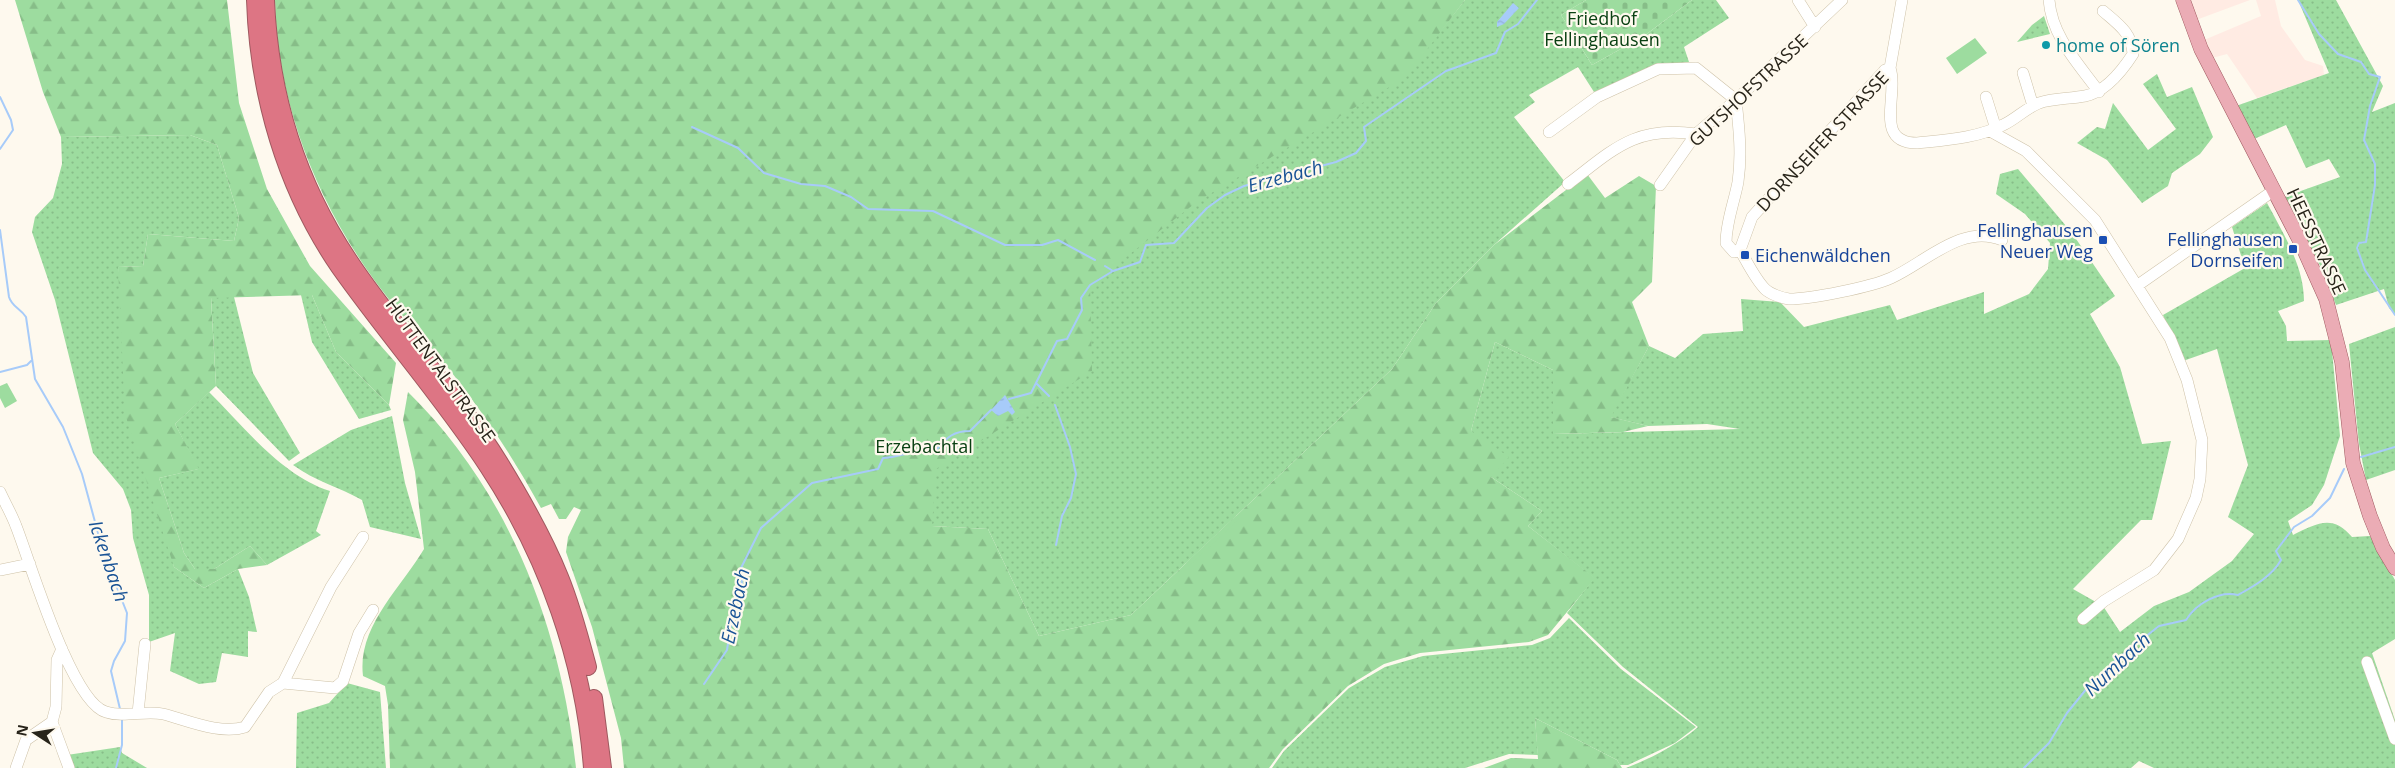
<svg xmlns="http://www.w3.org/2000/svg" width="2395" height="768" viewBox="0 0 2395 768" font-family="'Open Sans',sans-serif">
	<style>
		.commercial { fill: #ffebe3 }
		.grass { fill: url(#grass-dots) }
		.forest { fill: url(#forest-firs) }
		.cemetery { fill: url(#cemetery-stones) }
		.garden { fill: #9ddc9f }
		.water { fill: url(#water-ripples) }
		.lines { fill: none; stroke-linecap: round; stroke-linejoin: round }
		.stream { stroke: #a7cbf9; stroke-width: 2 }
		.minor-casing { stroke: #cec2a8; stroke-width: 12 }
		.major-casing { stroke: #9e595f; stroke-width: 15 }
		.highway-casing { stroke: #9e595f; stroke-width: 18 }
		.minor { stroke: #fff; stroke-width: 11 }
		.major { stroke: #ebacb5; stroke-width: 14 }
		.highway { stroke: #dd7584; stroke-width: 16 }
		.culture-dot { fill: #0f9aa8; stroke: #fef9ee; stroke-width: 2 }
		.transit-dot { fill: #1a4fb4; stroke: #fef9ee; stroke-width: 2 }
		.labels { text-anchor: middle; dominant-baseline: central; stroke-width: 4.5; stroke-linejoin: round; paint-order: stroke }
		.park-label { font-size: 18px; fill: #094012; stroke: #fef9ee }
		.culture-label { font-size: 18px; fill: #0d838f; stroke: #fef9ee; text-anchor: start }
		.street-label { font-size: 18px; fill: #28241a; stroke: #fef9ee }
		.transit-label { font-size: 18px; fill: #164399; stroke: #fef9ee; text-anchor: end }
		.water-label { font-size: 19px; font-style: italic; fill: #195396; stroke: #fef9ee }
	</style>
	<defs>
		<pattern id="grass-dots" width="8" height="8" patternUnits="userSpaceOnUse" patternTransform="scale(1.25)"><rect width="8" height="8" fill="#9ddc9f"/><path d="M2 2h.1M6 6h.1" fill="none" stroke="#87bd88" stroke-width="1.8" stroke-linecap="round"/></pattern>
		<pattern id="forest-firs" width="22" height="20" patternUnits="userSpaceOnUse" patternTransform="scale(1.25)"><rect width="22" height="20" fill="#9ddc9f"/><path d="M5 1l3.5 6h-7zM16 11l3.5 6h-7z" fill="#87bd88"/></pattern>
		<pattern id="cemetery-stones" width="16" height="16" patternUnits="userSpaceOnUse" patternTransform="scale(1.25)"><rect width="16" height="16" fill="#9ddc9f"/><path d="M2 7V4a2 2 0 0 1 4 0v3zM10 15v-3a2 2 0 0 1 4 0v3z" fill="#87bd88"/></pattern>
		<pattern id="water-ripples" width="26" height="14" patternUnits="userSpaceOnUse" patternTransform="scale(1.25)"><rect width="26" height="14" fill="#a7cbf9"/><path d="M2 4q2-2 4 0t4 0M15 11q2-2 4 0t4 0" fill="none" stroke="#90aed5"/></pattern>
	</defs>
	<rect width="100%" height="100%" fill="#fef9ee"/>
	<!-- commercial -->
	<path class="commercial" d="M2189 0H2250L2196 20Z
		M2256 0H2275L2281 26 2305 60 2323 66 2324 75 2257 98 2227 54 2212 58 2204 40 2261 16Z"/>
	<!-- grass -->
	<path class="grass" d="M1465 0H1586L1561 15 1592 65 1644 36 1692 0H1716L1729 18 1684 47 1689 62 1658 66 1594 92 1578 67 1529 95 1535 102 1514 117 1565 182 1494 245 1436 303 1392 369 1131 615 1039 636 988 529 932 526 890 458 1142 230 1404 77Z
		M2298 0H2336L2383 86 2372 112 2395 103V314L2389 308 2384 289 2336 305 2323 271 2284 197 2340 177 2329 159 2306 168 2286 125 2254 139 2236 106 2329 73Z
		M2044 16 2050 34 2017 42 2032 25Z
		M2157 74 2167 97 2192 87 2213 137 2200 154 2172 173 2168 186 2142 203 2107 160 2077 143 2097 127 2105 129 2113 103 2148 150 2176 129 2143 84Z
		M190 135 217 145 239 218 234 241 148 234 143 266 118 267 174 567 204 588 238 569 249 597 257 632 248 631V657L222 653 216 682 199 684 170 671 175 633 149 642V595L133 538 131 510 123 489 93 453 55 300 32 232 35 217 53 198 62 164 61 137Z
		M2018 169 2072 233 2115 296 2090 314 2120 367 2142 444 2171 441 2152 520H2141L2073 589 2103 606 2120 632 2154 606 2189 592 2232 561 2254 534 2228 517 2248 465 2217 349 2183 361 2163 315 2245 268 2232 227 2267 203C2283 233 2304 266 2304 301L2278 311 2286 326 2287 341 2331 340 2340 436 2324 485 2312 505 2288 521 2293 535C2317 523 2333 514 2352 537L2370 536 2395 580V639L2372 653 2395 720V768H2154L2139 761 2131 768H1626C1652 758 1677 745 1698 727L1623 667 1567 613 1594 578 1528 526 1542 511 1491 477 1471 431 1495 342 1553 370V434L1740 429 1707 424 1648 426 1610 417 1649 346 1675 358 1703 334 1743 331 1741 299 1780 302 1804 327 1890 305 1897 320 1984 292V314L2029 294 2048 269 2050 243 2025 214 1996 194 2000 174Z
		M301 295H312L336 352 389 405 391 410 359 419 312 342Z
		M211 297H234L253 373 300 453 289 461 216 386Z
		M2395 327V470L2366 480 2359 444 2349 344Z
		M209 392C244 427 282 476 330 491L316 531 321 535 267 565 250 546 214 569H195L184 553 159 478 198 469 175 424Z
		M392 416 405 483 421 539 370 527 362 500C339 487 315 481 293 465L351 430Z
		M1569 618 1621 669 1696 727 1675 743 1628 765H1620L1617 760 1535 718 1538 755 1509 754 1465 768H1272L1284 751 1349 688 1385 667 1423 656 1532 645 1550 638Z
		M347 683 380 692 386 768H296L297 713 329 703Z
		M120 747 122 753 147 768H72L67 755Z"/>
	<!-- forest -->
	<path class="forest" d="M15 0H227L239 103 267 189 310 266 396 363 389 405 336 352 312 295 211 298 216 386 175 424 199 469 159 478 184 553 195 569H214L250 546 267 565 238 569 204 588 174 567 125 414 118 267 143 266 148 234 234 241 239 218 217 145 190 135 61 137 43 92Z
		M275 0H1465L1406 77 1198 201 1090 285 1092 371 936 469 932 526 988 529 1039 636 1131 615 1392 369 1436 303 1494 245 1587 174 1605 198 1639 176 1656 186 1652 282 1632 302 1649 346 1611 417 1648 426 1623 432 1553 434V370L1495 342 1471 431 1509 457 1491 477 1542 511 1528 526 1595 578 1548 635 1529 642 1420 653 1384 664 1348 686 1283 749 1269 768H624L621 738 592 627 566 552 568 537 581 510 574 507 566 519H559L551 504 541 508C513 457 481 409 445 364 424 338 400 315 381 289 318 206 277 104 275 0Z
		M408 392C510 492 561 628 576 768H390L388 705 385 686 363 676C357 627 400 589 424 549L415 472 403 420Z
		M1535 718 1617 760 1622 768H1484L1511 758 1538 759Z"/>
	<!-- cemetery -->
	<path class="cemetery" d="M1586 0H1692L1644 36 1592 65 1561 15Z"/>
	<!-- garden -->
	<path class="garden" d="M1975 38 1987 53 1957 74 1946 58Z
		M7 383 17 401 5 408 0 398V386Z
		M1236 516 1239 519 1189 566 1186 563Z"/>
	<!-- water -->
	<path class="water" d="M1513 3 1519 8 1504 24 1497 27V22Z
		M1005 395 1015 412 1012 415 1008 411 998 416 991 410Z"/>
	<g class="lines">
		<!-- stream -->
		<path class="stream" d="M2298 0 2319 34 2338 54 2361 62 2369 74 2380 77 2370 106 2364 140 2375 164V185L2366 242 2359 243 2357 248 2365 270 2395 315
			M0 97 11 120 13 130 0 149
			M692 127 738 148 764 173 801 184 825 186 851 197 868 209 933 211 1005 245H1042L1058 240 1095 260
			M0 230 9 297C12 307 20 308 26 317L35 379 63 427 82 474 104 555 127 613 125 641 114 661 111 671 120 709
			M1105 266 1113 271
			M0 372 27 365 31 361
			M1036 383 1049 396
			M1009 399 1031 393 1057 341 1067 339 1082 310 1081 298 1090 285 1113 271 1140 262 1146 245 1174 243 1207 208 1225 195 1244 186 1336 162 1356 153 1366 141 1364 127 1446 71 1496 53 1505 32 1518 24 1537 0
			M1055 405 1070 447 1076 474 1071 498 1062 516 1056 545
			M2361 457 2395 447
			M704 684 727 650 732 618 742 584 741 568 761 528 812 483 878 469 883 458C902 457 918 448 937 449 947 437 954 431 970 431L991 410
			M116 768 122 745V719
			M2024 768 2049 743 2067 713 2088 687 2116 660 2159 626 2186 620C2196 604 2219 590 2238 595 2254 586 2272 576 2281 560L2276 551 2294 527 2312 516 2330 498 2344 469"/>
		<defs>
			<path id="minor" d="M1798 0 1815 27
				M1902 0 1890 68 1885 70 1752 217 1740 250C1747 262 1755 279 1765 289 1770 294 1782 298 1789 299 1811 299 1871 287 1891 278 1925 263 1962 223 2002 240
				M2049 0C2052 37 2078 63 2099 92
				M1890 68C1899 95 1873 143 1917 143 1945 140 1978 138 2003 125 2016 119 2026 108 2039 103 2054 98 2069 99 2085 96 2105 92 2122 71 2133 54 2132 33 2118 24 2103 11
				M2023 73 2033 106
				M1986 97 1996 129
				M1990 131 2026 151 2095 220 2170 338 2187 380 2202 440 2200 479 2196 498 2178 539 2154 570 2104 601 2083 619
				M1549 132 1597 97 1658 69 1696 68 1736 100C1739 128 1742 154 1738 182 1734 203 1726 222 1726 243L1734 252 1740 250
				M1568 184C1613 150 1635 125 1696 134
				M1660 185 1696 134 1736 100 1842 0
				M2138 285 2273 191
				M0 492C5 503 12 515 16 526 30 561 71 702 106 712 124 718 145 710 163 714 187 720 220 735 245 727L269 692 283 683 335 688 343 681 359 633 373 610
				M0 570 30 564
				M2367 662 2395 739
				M283 683 331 587 363 537
				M138 713 145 644
				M52 722 69 768
				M16 768 26 740 52 722 56 707 57 660 62 649"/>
			<path id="major" d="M2183 0 2201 49 2301 243 2326 299 2342 362 2353 463 2370 516 2383 548 2395 568"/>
			<path id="highway" d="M255 0C258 94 285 188 339 267 387 335 442 397 488 467 547 557 584 660 592 768
				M266 0C270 93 297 182 349 260 395 330 456 391 500 463 522 499 544 537 560 577 572 606 580 637 588 667
				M594 698 603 768"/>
		</defs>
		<!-- minor casing -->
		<use href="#minor" class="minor-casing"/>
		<!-- major casing -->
		<use href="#major" class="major-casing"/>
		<!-- highway casing -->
		<use href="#highway" class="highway-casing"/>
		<!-- minor -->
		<use href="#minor" class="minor"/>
		<!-- major -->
		<use href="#major" class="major"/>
		<!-- highway -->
		<use href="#highway" class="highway"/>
	</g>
	<!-- markers -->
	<circle class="culture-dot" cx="2046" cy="45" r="5"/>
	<g class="transit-dot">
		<rect x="2098" y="235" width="10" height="10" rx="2.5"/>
		<rect x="2288" y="244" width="10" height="10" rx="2.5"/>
		<rect x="1740" y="250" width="10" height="10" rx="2.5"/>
	</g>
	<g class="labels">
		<!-- park labels -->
		<g class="park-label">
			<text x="1602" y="18">Friedhof<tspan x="1602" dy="21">Fellinghausen</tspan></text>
			<text x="924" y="446">Erzebachtal</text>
		</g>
		<!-- culture labels -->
		<g class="culture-label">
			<text x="2056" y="45">home of Sören</text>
		</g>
		<!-- street labels -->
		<g class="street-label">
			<text transform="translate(1748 90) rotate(-43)">GUTSHOFSTRASSE</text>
			<text transform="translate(1822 141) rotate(-47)">DORNSEIFER STRASSE</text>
			<text transform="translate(2317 241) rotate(65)">HEESSTRASSE</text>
			<text transform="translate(441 370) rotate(54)">HÜTTENTALSTRASSE</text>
		</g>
		<!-- transit labels -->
		<g class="transit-label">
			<text x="2093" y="230">Fellinghausen<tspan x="2093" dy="21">Neuer Weg</tspan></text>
			<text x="2283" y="239">Fellinghausen<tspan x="2283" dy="21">Dornseifen</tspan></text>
			<text x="1755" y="255" text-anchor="start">Eichenwäldchen</text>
		</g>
		<!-- water labels -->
		<g class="water-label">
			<text transform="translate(1285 176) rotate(-15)">Erzebach</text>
			<text transform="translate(109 561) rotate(71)">Ickenbach</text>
			<text transform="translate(735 606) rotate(-78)">Erzebach</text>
			<text transform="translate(2117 664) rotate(-43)">Numbach</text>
		</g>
	</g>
	<!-- north arrow -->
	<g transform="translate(35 733) rotate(282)" stroke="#fef9ee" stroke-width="4" paint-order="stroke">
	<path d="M0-4L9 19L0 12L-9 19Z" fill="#28241a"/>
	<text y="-8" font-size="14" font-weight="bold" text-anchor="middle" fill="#28241a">N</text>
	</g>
</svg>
